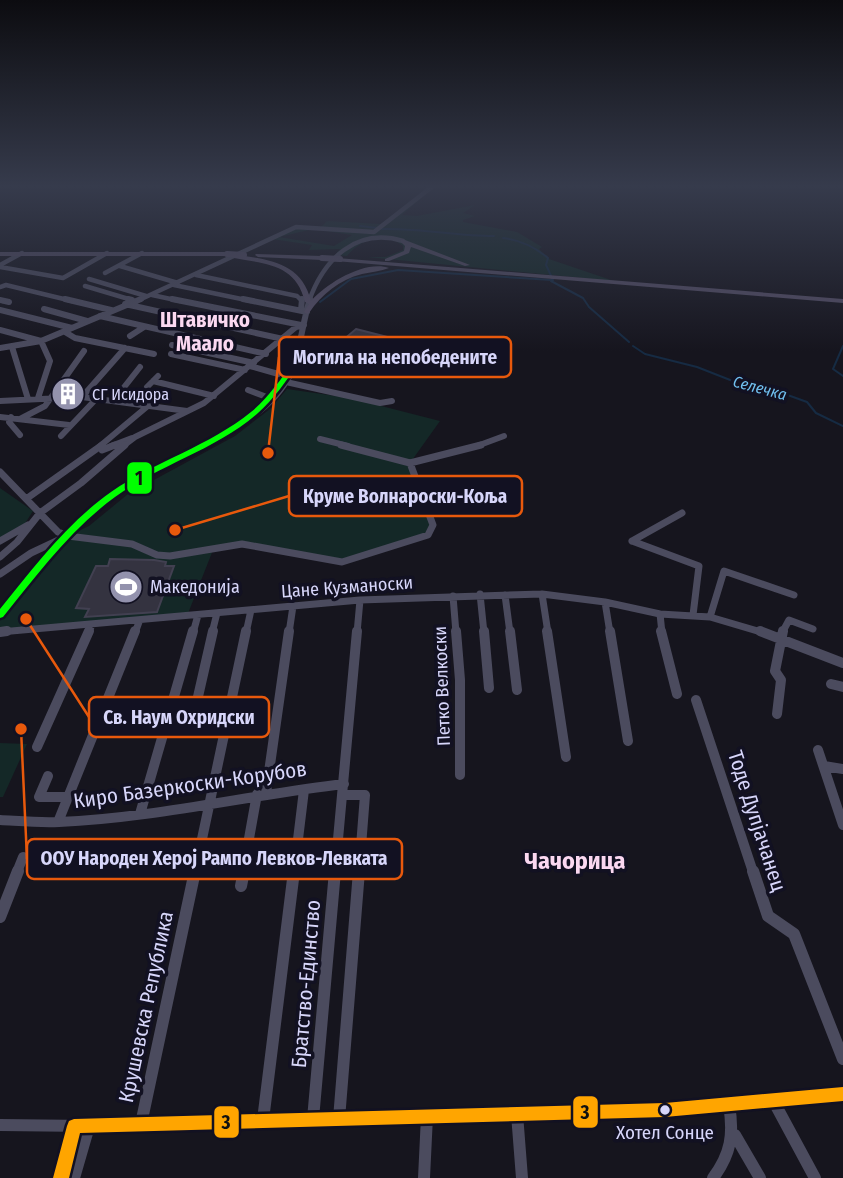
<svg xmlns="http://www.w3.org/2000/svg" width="843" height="1178" viewBox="0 0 843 1178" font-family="'Fira Sans Condensed',sans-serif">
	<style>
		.green { fill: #142827; fill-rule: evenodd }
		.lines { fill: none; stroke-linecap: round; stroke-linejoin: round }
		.stream { stroke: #162b43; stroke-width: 2 }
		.building { fill: #343340; stroke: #424051; stroke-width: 2 }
		.minor-far4 { stroke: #4b4b5e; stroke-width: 4.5 }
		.minor-far3 { stroke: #4b4b5e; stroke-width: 6 }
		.minor-far2 { stroke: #4b4b5e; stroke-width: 7 }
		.minor-far1 { stroke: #4b4b5e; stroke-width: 10 }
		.minor { stroke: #4b4b5e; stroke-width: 12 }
		.major { fill: #524c63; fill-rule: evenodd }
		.major-bridge { stroke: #524c63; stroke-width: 6 }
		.bus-1-casing { stroke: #121122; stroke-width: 5 }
		.bus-2-casing { stroke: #121122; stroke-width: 5 }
		.bus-1 { fill: #ffa500; fill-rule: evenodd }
		.bus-2 { fill: #0f0; fill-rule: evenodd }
		.bus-dot { fill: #d7d6fa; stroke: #121122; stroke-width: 2.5 }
		.labels { text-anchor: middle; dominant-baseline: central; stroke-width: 7; stroke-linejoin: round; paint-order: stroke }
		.far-water-label { font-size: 16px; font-style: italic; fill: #70bfef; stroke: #121122 }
		.far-poi-label { font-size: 16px; fill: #d7d6fa; stroke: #121122; text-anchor: start }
		.poi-label { font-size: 18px; fill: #d7d6fa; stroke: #121122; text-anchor: start }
		.street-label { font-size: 18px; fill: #d7d6fa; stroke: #121122 }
		.near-bus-label { font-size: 19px; fill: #d7d6fa; stroke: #121122 }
		.far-district-label { font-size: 21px; font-weight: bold; fill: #fbd8f1; stroke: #121122 }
		.near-street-label { font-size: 21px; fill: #d7d6fa; stroke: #121122 }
		.near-quarter-label { font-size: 24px; font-weight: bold; fill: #fbd8f1; stroke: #121122 }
		.leader { fill: none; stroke: #e8590c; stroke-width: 2.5 }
		.callout-dot { fill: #e8590c; stroke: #121122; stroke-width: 2.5 }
		.callout { fill: #121122; stroke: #e8590c; stroke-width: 2.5 }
		.callout-label { font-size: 19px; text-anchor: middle; font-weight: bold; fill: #d7d6fa }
		.line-badge { stroke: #121122; stroke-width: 2.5 }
		.pale-badge-label { font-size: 19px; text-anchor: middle; font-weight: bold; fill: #111 }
	</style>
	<rect width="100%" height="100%" fill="#16151e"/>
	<!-- green -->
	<path class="green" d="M433 186H435L402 215 417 216 475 205 463 213 475 216 463 220V222L517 232 542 247 539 249 549 259 614 281 367 257H386L403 250V246C384 231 361 239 347 256L335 255 340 249 309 250 312 245 272 239C293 228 297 225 321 227L327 221 381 224ZM313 229 352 235 334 246 279 237Z
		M287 389 350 398 440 421 410 463 416 474 431 531 342 562 242 545 213 550 187 616 0 632V615L68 536 89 526 128 494 235 436 270 409Z
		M0 488 33 511 22 528 0 541Z
		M0 743 27 744 3 797H0Z"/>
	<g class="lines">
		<!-- stream -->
		<path class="stream" d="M360 226 377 228
			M382 229C420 228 456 236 494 236
			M503 238C520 240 535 247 548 258L546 265 553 280 551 281 583 298 589 307 629 342
			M320 302 351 279 398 270 552 280
			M633 346 645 354 697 367 748 387 771 389 807 402 816 413 843 426
			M843 346 833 369 843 376"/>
	</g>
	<!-- building -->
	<path class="building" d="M356 329 403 341 397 345 393 344 384 351 342 341Z
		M110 559 154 560 166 562 165 566H174L157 612 85 617 89 609 76 608 96 566H108Z"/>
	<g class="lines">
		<!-- minor-far4 -->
		<path class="minor-far4" d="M0 265 22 253
			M120 266 178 283
			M0 267 63 278 107 253
			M105 273 142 253
			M196 275 297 296 302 301
			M89 279 146 296
			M174 285 251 301
			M85 286 132 300
			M0 287 6 285 72 301
			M152 295 180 301
			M0 300 3 301
			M137 301 296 227 374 232 433 186
			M309 301C324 259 356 227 403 241"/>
		<!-- minor-far3 -->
		<path class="minor-far3" d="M65 299 111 310
			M128 299 132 300
			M172 299 301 325
			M243 299 307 312
			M0 300 9 302
			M125 304 283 339
			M44 309 87 321
			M0 310 72 328
			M301 310 302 299
			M100 316 266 354
			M0 330 41 341 50 361 38 398
			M65 332 75 338 154 354
			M130 336 144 327
			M172 345 254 363
			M12 347 28 399
			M0 348 41 341 141 299
			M171 354 245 370
			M250 366 289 377
			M153 381 214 396
			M286 382 380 403 392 401
			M147 387 158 376
			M248 390 272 399
			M82 397 125 348
			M114 400 140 367
			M0 401 82 397 187 411
			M0 417 69 425
			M11 417 9 422 20 435
			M20 419 45 406 84 351
			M61 436 97 398
			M320 439 348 446
			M100 446 149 405
			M111 446 132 438
			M123 446 135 437 204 403 296 327 304 325
			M202 446C233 430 275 408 290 374 301 350 302 323 310 299
			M477 446 504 436"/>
		<!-- minor-far2 -->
		<path class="minor-far2" d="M102 450 115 445
			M410 463 481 445
			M0 472 58 532 68 536 132 544 157 555 170 556 242 544 342 562 428 535 433 525 410 463 341 445
			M26 499 102 445
			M0 541 28 525
			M632 541 699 566 693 615
			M632 541 682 513
			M0 557 17 542 40 513 81 483 125 445
			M0 574 31 553 65 537
			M480 594 484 633
			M542 594 548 633
			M505 595 510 633
			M453 596 456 633
			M605 602 610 633
			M660 614 662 633
			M0 615C32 576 62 534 102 503 133 479 170 463 205 445
			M710 617 724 571 794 595
			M0 632 360 600 542 594 605 602 660 614 710 617 764 633
			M88 633 92 625
			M135 633 139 622
			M193 633 198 615
			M212 633 217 613
			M246 633 251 610
			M289 633 293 606
			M357 633 360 600
			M782 633 789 620 813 629"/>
		<!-- minor-far1 -->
		<path class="minor-far1" d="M456 631 460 680V775
			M484 631 489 688
			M510 631 517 690
			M547 631 566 757
			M610 631 628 741
			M661 631 677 694
			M760 631 843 663
			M0 632 7 631
			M831 684 843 687
			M696 700 753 872
			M197 701 213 631
			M777 714 781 680 775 671 783 631
			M37 747 89 631
			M818 750 843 825
			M824 766 843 769
			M48 776 39 797H68
			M266 793 289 631
			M343 795H365L359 872
			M140 814 193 631
			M0 820C19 821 39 823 59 822 154 818 249 795 344 784
			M58 822 135 631
			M17 872 23 857
			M195 872 246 631
			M243 872 257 794
			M294 872 304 790
			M335 872 357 631"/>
		<!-- minor -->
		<path class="minor" d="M753 871 768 916 794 934 843 1059
			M241 886 244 871
			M0 917 18 871
			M774 1102 815 1178
			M517 1114 522 1178
			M313 1119 335 871
			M339 1119 359 871
			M263 1120 294 871
			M141 1124 195 871
			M0 1125 89 1126 665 1110 843 1094
			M735 1135 760 1178
			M61 1178 74 1126
			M74 1178 89 1126
			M424 1178 427 1116
			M713 1178C731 1154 734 1134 729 1105"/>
		<!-- major -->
		<path class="major" d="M401 240H405L470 265 465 266 411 247 409 253 389 261H385V259L404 251 405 246 401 242Z
			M0 252H227L230 254 227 256H0Z
			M256 254 322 256 325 258 322 260 258 257 255 255Z
			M236 255C269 259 302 263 311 301 327 283 365 260 389 268 381 271 371 272 362 274 339 280 322 294 309 313L307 314 304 312 309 304 305 302C296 264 266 264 234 258L233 257Z
			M337 258 843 299V303L335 261V259Z"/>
		<!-- major-bridge -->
		<path class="major-bridge" d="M227 254 244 255
			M322 258 340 259"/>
		<defs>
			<path id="bus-1" d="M843 1087V1101L665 1117 80 1133 69 1178H53L67 1126 69 1121 74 1119 665 1103Z"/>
			<path id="bus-2" d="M295 362 298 364C286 381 274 399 258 413 216 450 160 464 115 497 71 529 37 575 3 617L0 618V609C34 567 67 523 111 492 156 461 209 446 251 412 268 398 280 380 293 363Z"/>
		</defs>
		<!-- bus-1 casing -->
		<use href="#bus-1" class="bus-1-casing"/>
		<!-- bus-2 casing -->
		<use href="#bus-2" class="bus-2-casing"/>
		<!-- bus-1 -->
		<use href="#bus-1" class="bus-1"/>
		<!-- bus-2 -->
		<use href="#bus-2" class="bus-2"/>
	</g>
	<!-- sky -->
	<linearGradient id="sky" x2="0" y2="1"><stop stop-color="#0c0c10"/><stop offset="0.53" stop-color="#363b4c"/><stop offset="1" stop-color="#363b4c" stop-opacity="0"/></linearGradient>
	<rect width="843" height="351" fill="url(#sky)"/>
	<!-- icons -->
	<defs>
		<symbol id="building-disc" viewBox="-11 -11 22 22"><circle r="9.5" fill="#9392ad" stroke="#121122"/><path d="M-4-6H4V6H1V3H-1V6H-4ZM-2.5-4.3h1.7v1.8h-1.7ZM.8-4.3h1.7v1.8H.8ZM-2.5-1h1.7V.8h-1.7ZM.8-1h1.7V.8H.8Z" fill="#fff"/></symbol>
		<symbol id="stadium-disc" viewBox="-11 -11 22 22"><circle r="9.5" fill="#9392ad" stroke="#121122"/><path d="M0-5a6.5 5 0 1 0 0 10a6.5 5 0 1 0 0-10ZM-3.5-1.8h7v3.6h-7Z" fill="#fff"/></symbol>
	</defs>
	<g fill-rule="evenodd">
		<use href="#building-disc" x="49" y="375" width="38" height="38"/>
		<use href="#stadium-disc" x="107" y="568" width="38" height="38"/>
	</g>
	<!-- markers -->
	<circle class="bus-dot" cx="665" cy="1110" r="6"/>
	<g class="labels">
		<!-- far-water labels -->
		<g class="far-water-label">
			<text transform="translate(760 388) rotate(15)">Селечка</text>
		</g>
		<!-- far-poi labels -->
		<g class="far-poi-label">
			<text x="92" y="394">СГ Исидора</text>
		</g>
		<!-- poi labels -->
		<g class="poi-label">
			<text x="150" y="587">Македонија</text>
		</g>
		<!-- street labels -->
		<g class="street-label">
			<text transform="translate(347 587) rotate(-4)">Цане Кузманоски</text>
			<text transform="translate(442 686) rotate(-92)">Петко Велкоски</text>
		</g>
		<!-- near-bus labels -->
		<g class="near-bus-label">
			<text x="665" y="1132">Хотел Сонце</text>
		</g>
		<!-- far-district labels -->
		<g class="far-district-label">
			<text x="205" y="320">Штавичко<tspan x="205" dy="24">Маало</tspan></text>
		</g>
		<!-- near-street labels -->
		<g class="near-street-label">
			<text transform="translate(190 785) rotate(-8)">Киро Базеркоски-Корубов</text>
			<text transform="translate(757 821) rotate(72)">Тоде Дупјачанец</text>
			<text transform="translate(306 984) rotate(-85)">Братство-Единство</text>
			<text transform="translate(146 1007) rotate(-78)">Крушевска Република</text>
		</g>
		<!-- near-quarter labels -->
		<g class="near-quarter-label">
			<text x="575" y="861">Чачорица</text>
		</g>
	</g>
	<!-- callouts -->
	<path class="leader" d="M268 453L279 357M175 530L289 496M26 619L89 717M21 729L27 859"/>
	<g class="callout-dot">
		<circle cx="268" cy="453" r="7"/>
		<circle cx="175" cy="530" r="7"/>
		<circle cx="26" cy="619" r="7"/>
		<circle cx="21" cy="729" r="7"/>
	</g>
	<g class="callout">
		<rect x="279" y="337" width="232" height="40" rx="7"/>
		<rect x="289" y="476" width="233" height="40" rx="7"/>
		<rect x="89" y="697" width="180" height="40" rx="7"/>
		<rect x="27" y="839" width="375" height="40" rx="7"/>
	</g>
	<g class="callout-label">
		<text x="395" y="364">Могила на непобедените</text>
		<text x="405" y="503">Круме Волнароски-Коља</text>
		<text x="179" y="724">Св. Наум Охридски</text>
		<text x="214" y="865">ООУ Народен Херој Рампо Левков-Левката</text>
	</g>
	<g class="line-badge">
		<rect x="126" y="461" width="27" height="34" rx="7" fill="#0f0"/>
		<rect x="572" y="1095" width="27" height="34" rx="7" fill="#ffa500"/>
		<rect x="213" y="1105" width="27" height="34" rx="7" fill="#ffa500"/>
	</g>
	<g class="pale-badge-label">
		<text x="139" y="485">1</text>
		<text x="585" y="1119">3</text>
		<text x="226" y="1129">3</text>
	</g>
</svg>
